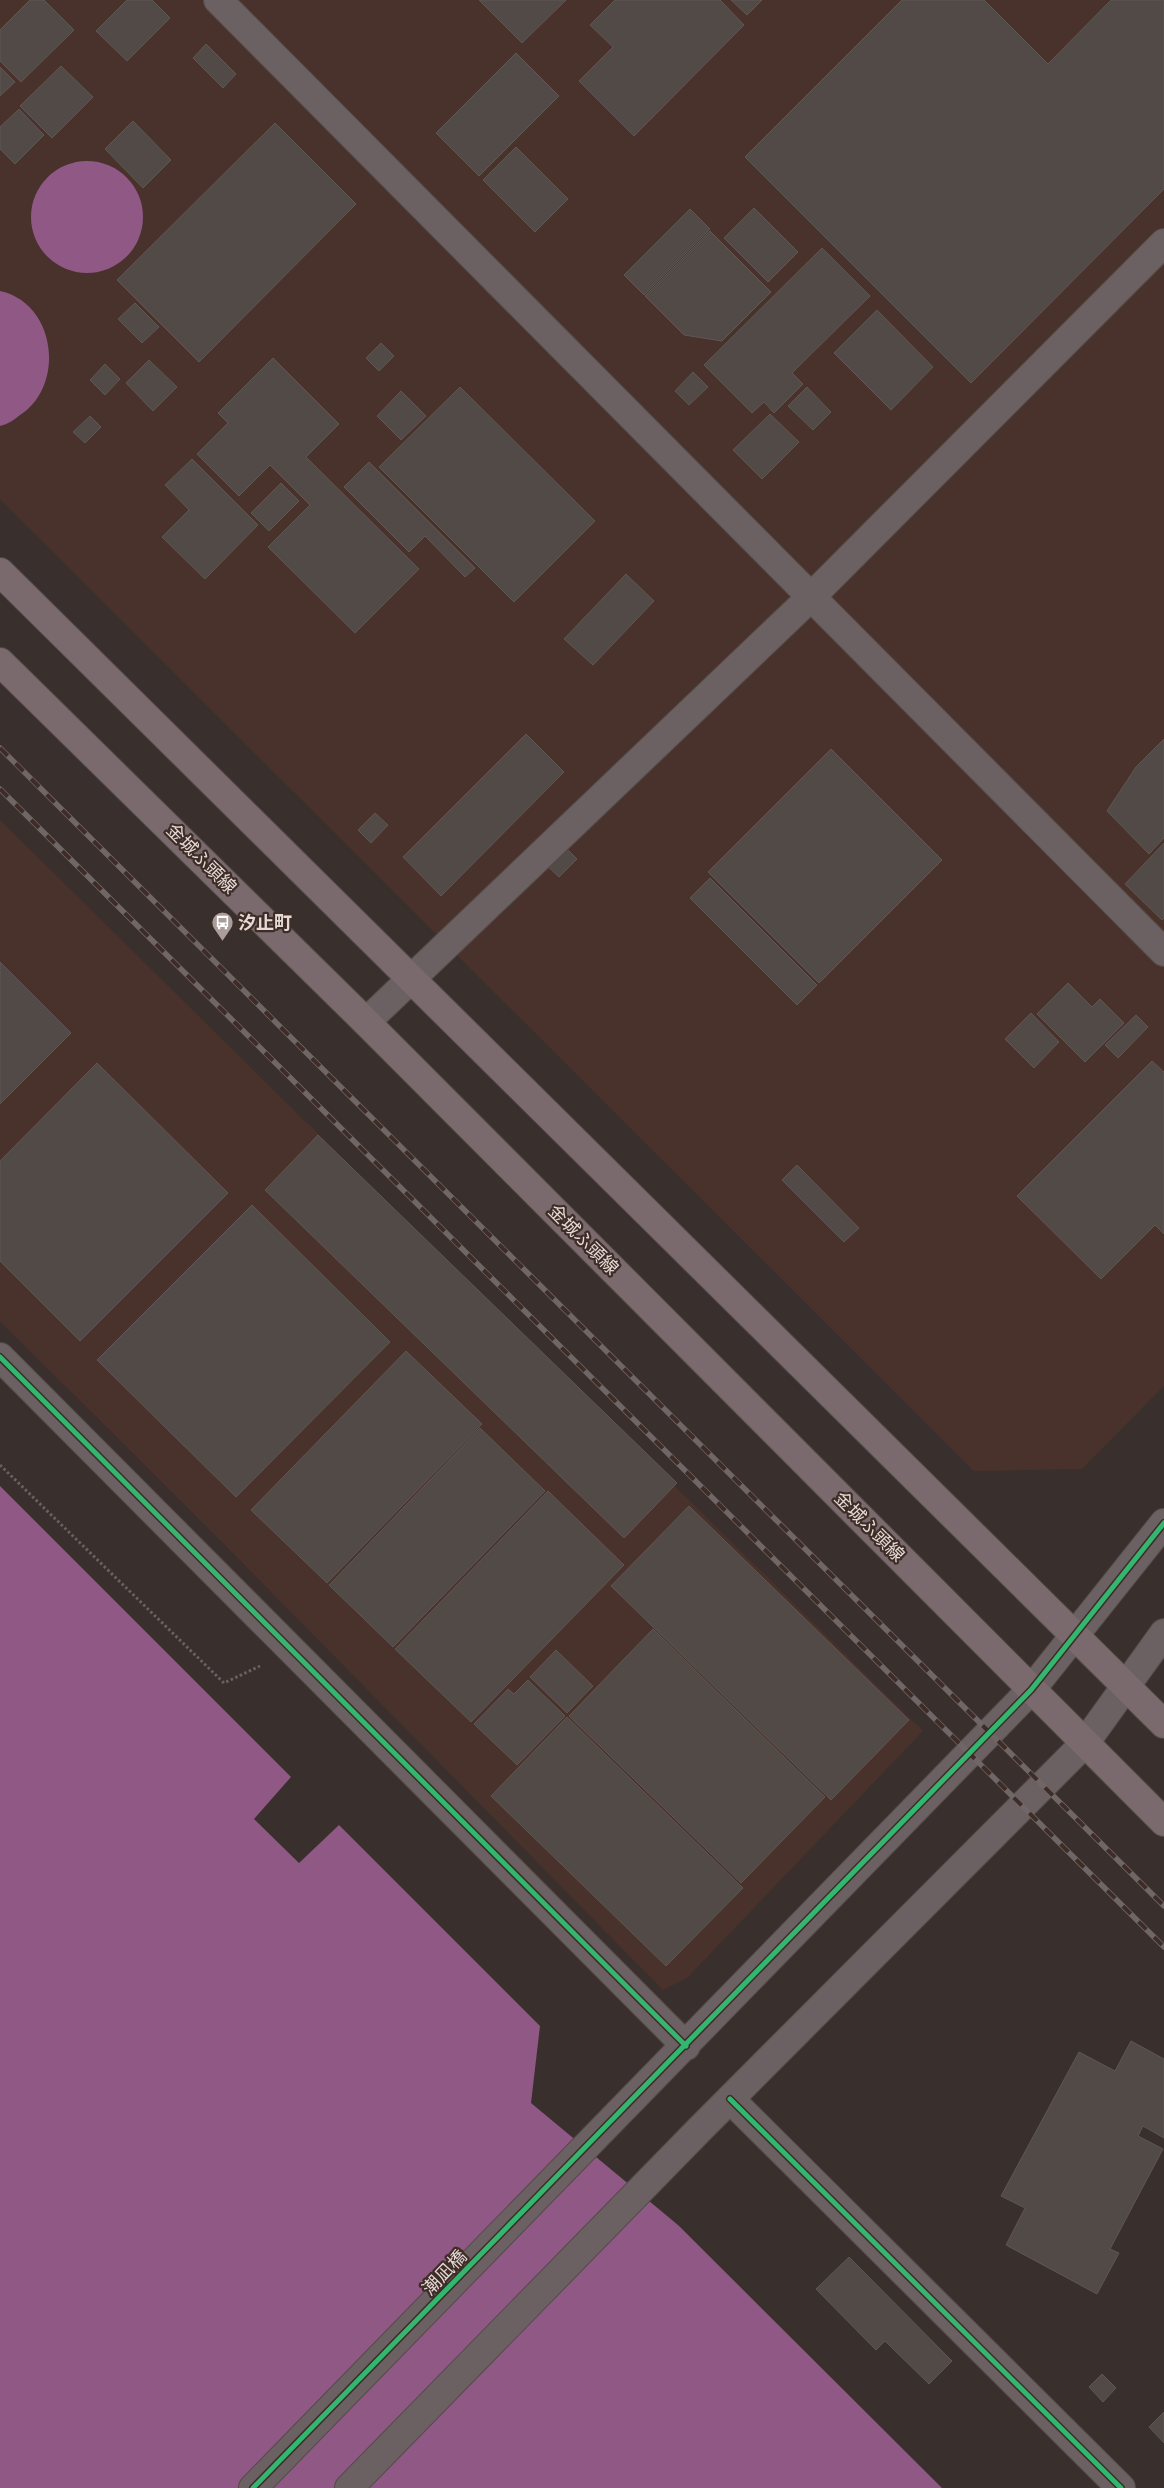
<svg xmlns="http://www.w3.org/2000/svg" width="1164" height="2488" viewBox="0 0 1164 2488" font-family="'Sofia Sans Condensed','Noto Sans JP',sans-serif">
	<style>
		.built { fill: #49322c }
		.water { fill: #8f5885 }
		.building { fill: #524a46; stroke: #5f5753 }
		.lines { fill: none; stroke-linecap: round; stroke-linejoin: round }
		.minor-casing { stroke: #544b48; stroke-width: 30 }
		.major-casing { stroke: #544b48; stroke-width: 30 }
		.path { stroke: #6b6162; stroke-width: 3; stroke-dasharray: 2.5 2.5; stroke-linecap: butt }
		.minor { stroke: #6b6062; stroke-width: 28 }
		.major { stroke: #7a6a6d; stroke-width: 28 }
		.rail-casing { stroke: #706666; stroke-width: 5.5 }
		.rail { stroke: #3e2c27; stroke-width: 4; stroke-dasharray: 11; stroke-linecap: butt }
		.cycleway-casing { stroke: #3e2c27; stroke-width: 8 }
		.cycleway { stroke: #33b770; stroke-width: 5 }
		.labels { text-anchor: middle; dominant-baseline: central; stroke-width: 4.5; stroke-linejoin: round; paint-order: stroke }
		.street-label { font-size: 18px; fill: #e6dad7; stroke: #3e2c27 }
		.poi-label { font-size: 18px; font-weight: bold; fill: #e6dad7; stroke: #3e2c27; text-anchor: start }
	</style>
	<rect width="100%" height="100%" fill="#392f2c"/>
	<!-- built -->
	<path class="built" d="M0 0H1164V1386L1082 1469 974 1471 0 499Z
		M0 820 923 1731 687 1978 663 1990 216 1536 0 1321Z"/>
	<!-- water -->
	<path class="water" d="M31 217a56 56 0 1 1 112 0a56 56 0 1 1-112 0Z
		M0 291C56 303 66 385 20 415 14 420 8 424 0 426Z
		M0 1486 291 1777 254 1819 299 1863 339 1825 540 2026 531 2103 678 2225 942 2488H0Z"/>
	<!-- building -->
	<path class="building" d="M30 0H44L74 30 21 82 0 61V30Z
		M127 0H152L170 18 127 61 96 31Z
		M479 0H566L522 43Z
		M615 0H720L744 25 634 136 579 81 613 47 590 25Z
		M731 0H762L747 15Z
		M902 0H984L1048 64 1111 0H1164V189L971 383 745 157Z
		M206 44 236 74 223 88 193 58Z
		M516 53 559 96 479 176 436 133Z
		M61 66 93 97 52 138 20 106Z
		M0 67 15 82 0 96Z
		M19 109 44 135 15 164 0 149V127Z
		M133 121 171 160 143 188 105 149Z
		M275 123 356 204 199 362 117 280Z
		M516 147 568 199 535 232 483 180Z
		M754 208 798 252 768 282 724 238Z
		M690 209 710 229 644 295 624 275Z
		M710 231 771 292 722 341 684 335 645 296Z
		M822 248 870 296 792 373 803 384 774 413 764 402 752 413 704 365Z
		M135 303 159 327 142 343 118 319Z
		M877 310 933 367 891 410 834 353Z
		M381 343 394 356 379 371 366 358Z
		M273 358 339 424 306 457 419 569 355 633 268 547 310 505 270 465 239 496 197 454 228 423 218 413Z
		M149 360 177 387 153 411 126 383Z
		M105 364 120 379 105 395 90 380Z
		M693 372 708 387 689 405 675 391Z
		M460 387 595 521 514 602 379 467Z
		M807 387 831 412 813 430 788 406Z
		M401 391 426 416 401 440 377 416Z
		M770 414 799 442 762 479 733 450Z
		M90 416 101 427 85 443 73 432Z
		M192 459 258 525 205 579 162 537 189 510 165 485Z
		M369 462 475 568 465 577 425 536 409 552 344 487Z
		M281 483 299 501 269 531 251 513Z
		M626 574 654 601 593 665 564 639Z
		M526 734 564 772 441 896 403 857Z
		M1164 739V838L1149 854 1107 811 1136 767Z
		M831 749 942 860 819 983 708 872Z
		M375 813 388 825 371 843 358 830Z
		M560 842 577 859 559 877 542 861Z
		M1164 843V918L1162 920 1125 884Z
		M710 878 817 985 797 1005 690 898Z
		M0 962 71 1033 0 1104Z
		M1068 983 1092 1007 1100 999 1124 1023 1085 1062 1037 1014Z
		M1031 1013 1059 1042 1034 1068 1005 1039Z
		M1136 1015 1148 1027 1118 1058 1105 1045Z
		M1152 1061 1164 1072V1234L1155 1225 1101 1279 1017 1196Z
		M97 1063 228 1193 80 1341 0 1261V1161Z
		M318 1135 677 1483 624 1538 265 1190Z
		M797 1165 859 1228 844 1242 782 1180Z
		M252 1205 390 1342 236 1497 97 1360Z
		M406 1351 482 1424 327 1583 251 1510Z
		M480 1428 545 1491 393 1647 329 1585Z
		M548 1491 624 1565 471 1722 395 1649Z
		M689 1506 909 1720 831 1800 611 1586Z
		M653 1629 825 1797 741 1883 569 1716Z
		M556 1650 593 1686 567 1713 530 1677Z
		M528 1680 565 1716 517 1765 474 1724 508 1689 514 1694Z
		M567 1717 743 1888 666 1966 491 1796Z
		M1131 2041 1164 2059V2138L1143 2126 1138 2136 1163 2149 1110 2249 1119 2253 1097 2294 1006 2245 1025 2208 1001 2196 1079 2052 1115 2071Z
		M849 2257 952 2361 929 2384 885 2341 876 2350 816 2289Z
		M1102 2374 1116 2388 1103 2402 1089 2387Z
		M1164 2412V2443L1149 2427Z"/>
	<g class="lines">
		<defs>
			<path id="minor" d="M218 0 1164 952
				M366 1022 810 598 1164 243
				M0 1357 686 2046
				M730 2099 1121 2488
				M253 2488 1031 1690 1164 1523
				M349 2488 701 2128 1085 1743 1164 1633"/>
			<path id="major" d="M0 572 1164 1724
				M0 662 366 1022 1164 1822"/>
		</defs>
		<!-- minor casing -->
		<use href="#minor" class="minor-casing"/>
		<!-- major casing -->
		<use href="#major" class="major-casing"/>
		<!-- path -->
		<path class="path" d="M0 1465 224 1683 260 1666"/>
		<!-- minor -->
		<use href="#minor" class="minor"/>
		<!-- major -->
		<use href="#major" class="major"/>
		<defs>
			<path id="rail" d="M0 748 1164 1906
				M0 789 1164 1947"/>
		</defs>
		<!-- rail casing -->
		<use href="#rail" class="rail-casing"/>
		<!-- rail -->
		<use href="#rail" class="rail"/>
		<defs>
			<path id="cycleway" d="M0 1357 686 2046
				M730 2099 1121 2488
				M253 2488 1031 1690 1164 1523"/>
		</defs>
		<!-- cycleway casing -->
		<use href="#cycleway" class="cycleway-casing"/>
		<!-- cycleway -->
		<use href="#cycleway" class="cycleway"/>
	</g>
	<!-- icons -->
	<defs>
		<symbol id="bus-pin" viewBox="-11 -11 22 30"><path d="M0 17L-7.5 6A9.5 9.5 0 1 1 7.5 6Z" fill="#a99e9b" stroke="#3e2c27"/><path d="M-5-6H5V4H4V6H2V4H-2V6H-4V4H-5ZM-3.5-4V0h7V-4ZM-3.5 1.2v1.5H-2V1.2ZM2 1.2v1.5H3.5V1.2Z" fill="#fff"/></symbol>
	</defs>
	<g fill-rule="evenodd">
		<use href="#bus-pin" x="210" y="910" width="25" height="34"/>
	</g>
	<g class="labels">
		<!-- street labels -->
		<g class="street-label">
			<text transform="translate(201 859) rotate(45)">金城ふ頭線</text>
			<text transform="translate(583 1240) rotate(45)">金城ふ頭線</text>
			<text transform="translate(869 1527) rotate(45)">金城ふ頭線</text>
			<text transform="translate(445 2273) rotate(-46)">潮凪橋</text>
		</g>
		<!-- poi labels -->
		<g class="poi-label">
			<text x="238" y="923">汐止町</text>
		</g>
	</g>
</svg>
